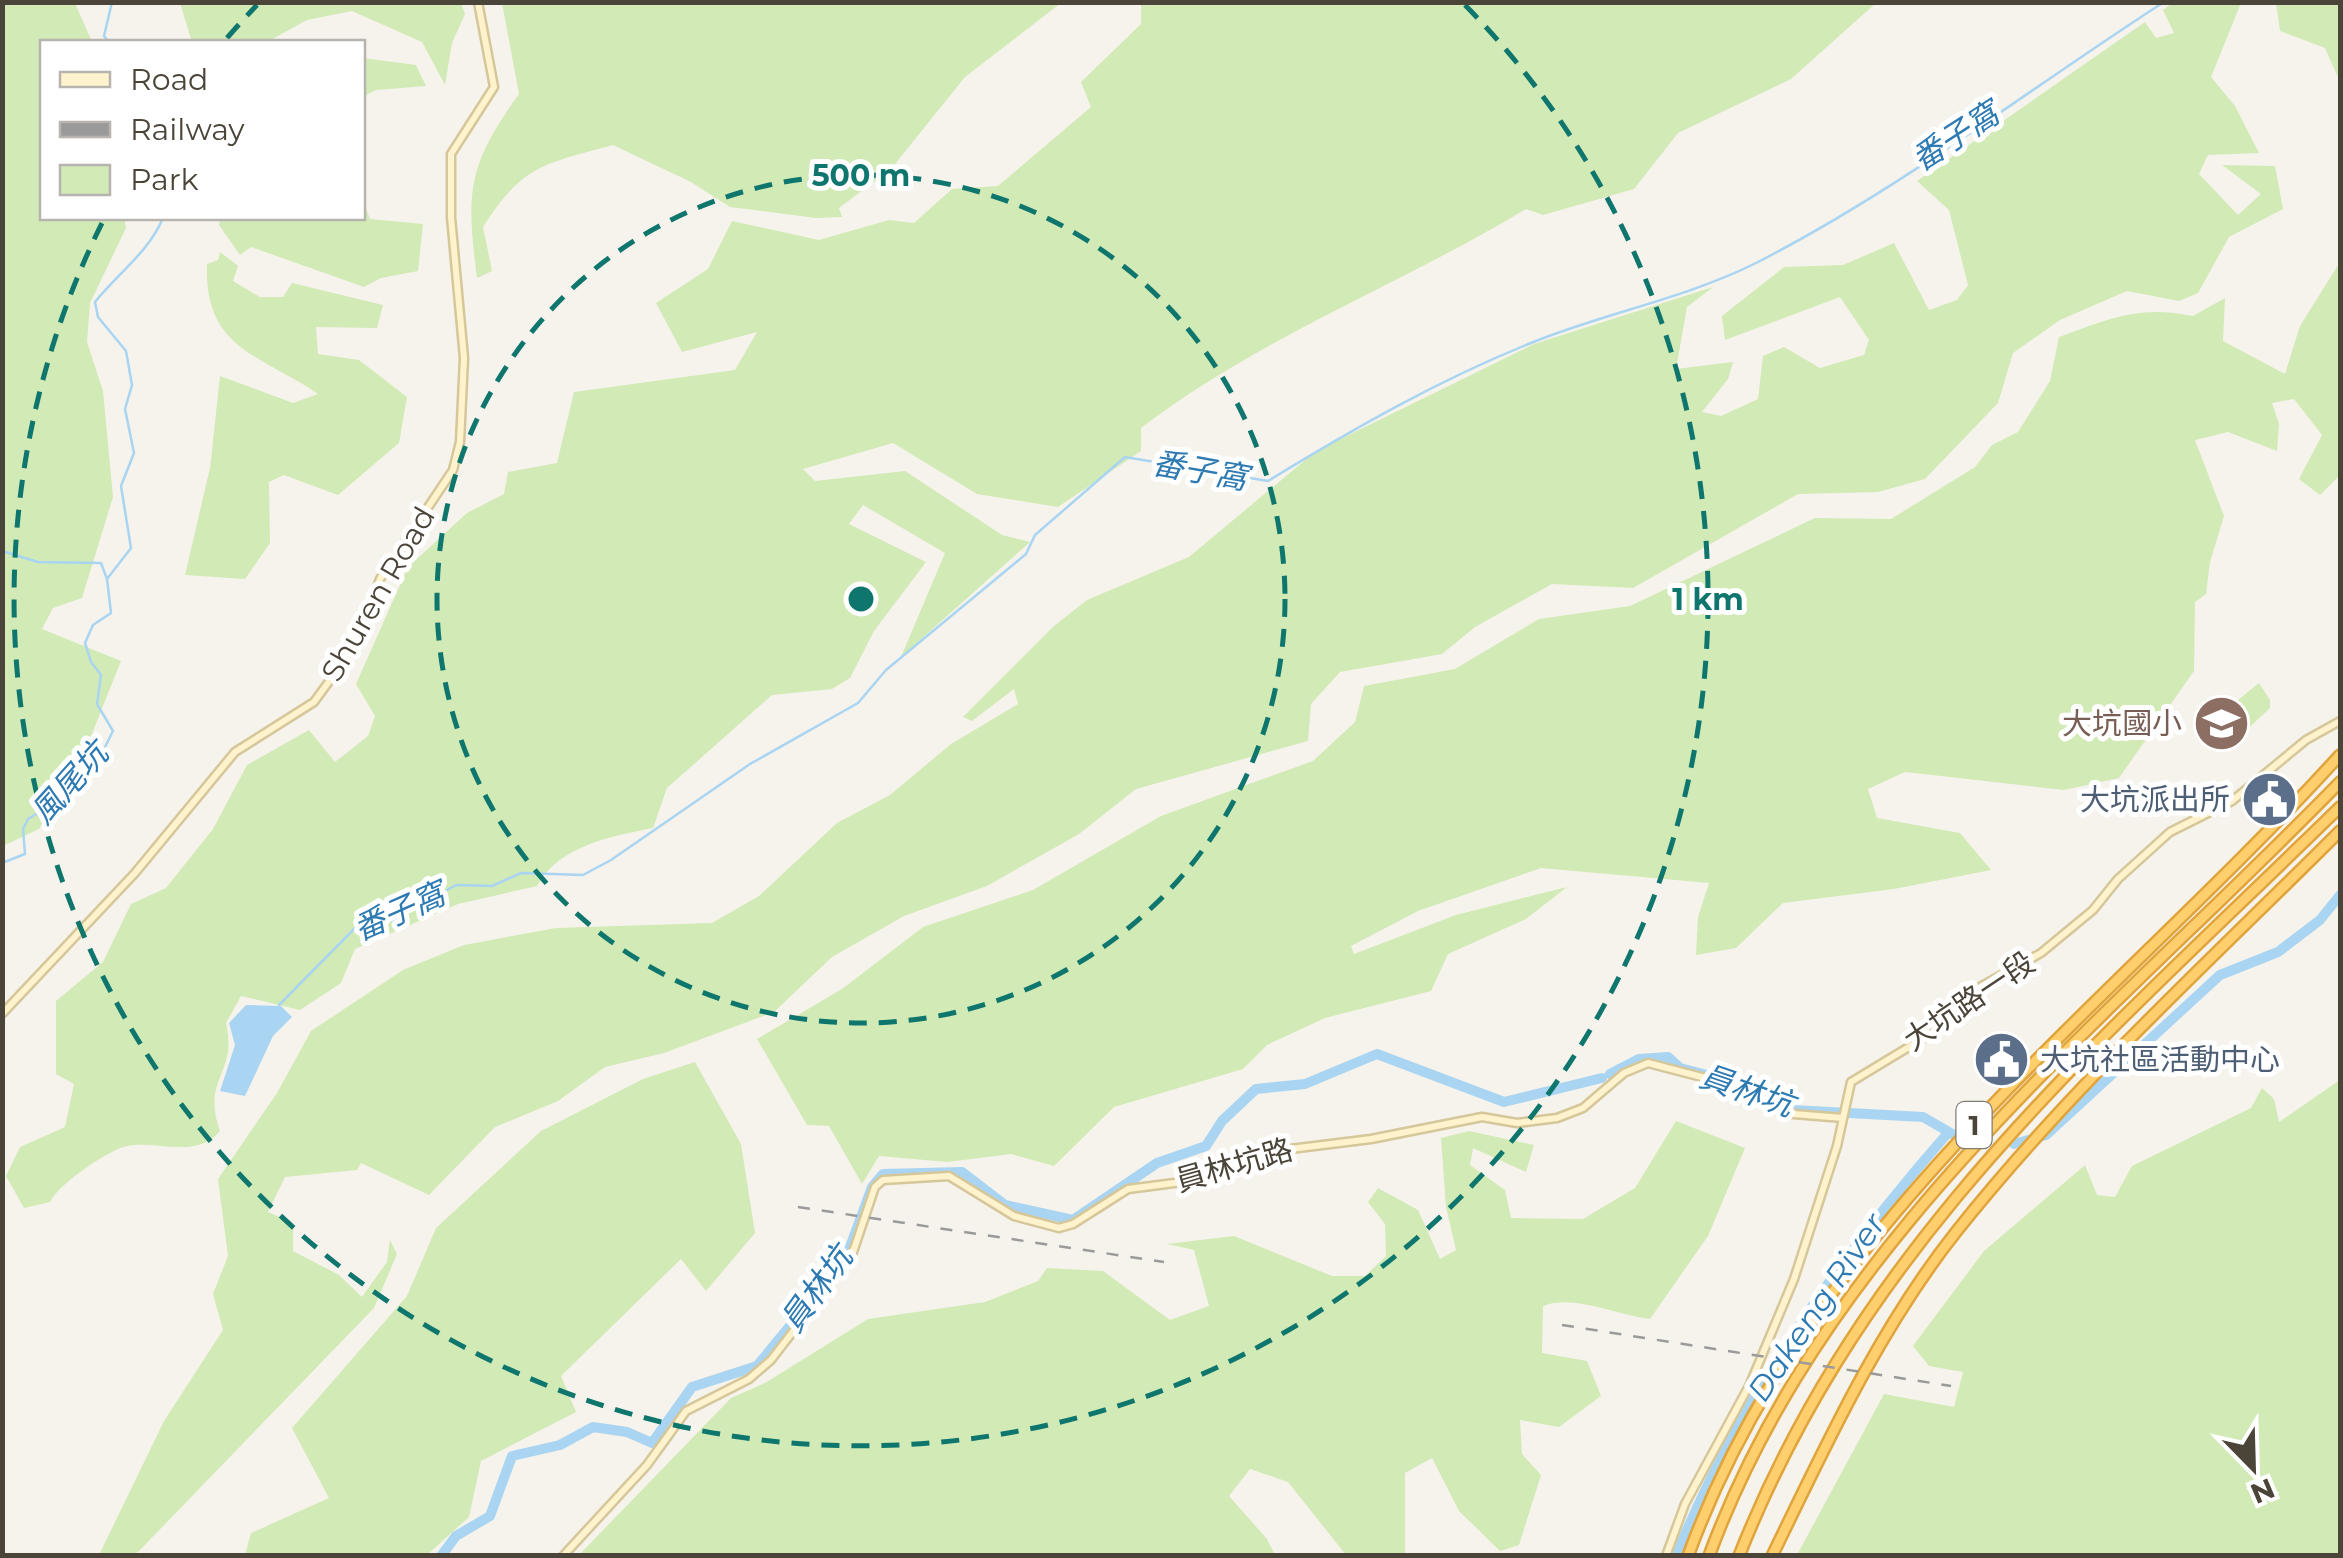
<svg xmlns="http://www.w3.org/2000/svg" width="2343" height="1558" viewBox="0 0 2343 1558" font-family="Montserrat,'Noto Sans TC',sans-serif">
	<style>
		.green { fill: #d2eab5 }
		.water { fill: #a9d4f2 }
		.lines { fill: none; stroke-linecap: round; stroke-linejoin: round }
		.stream { stroke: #a9d4f2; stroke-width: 2.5 }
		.river { stroke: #a9d4f2; stroke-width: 10 }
		.secondary-casing { stroke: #d6c79b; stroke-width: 11 }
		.highway-casing { stroke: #e0a43c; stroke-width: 14 }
		.secondary { stroke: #fff3cd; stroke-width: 6 }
		.highway { stroke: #ffcf6e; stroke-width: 9 }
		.rail { stroke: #9a9a9a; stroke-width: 2.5; stroke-dasharray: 12 12; stroke-linecap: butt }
		.ring { fill: none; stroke: #0f766e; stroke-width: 5; stroke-dasharray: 18 12 }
		.labels { text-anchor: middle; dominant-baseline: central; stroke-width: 10; stroke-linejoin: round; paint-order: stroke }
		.shield { fill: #fff; stroke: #817c74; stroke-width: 2.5 }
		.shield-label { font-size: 28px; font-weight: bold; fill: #4b4439 }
		.street-label { font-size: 30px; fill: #4b4439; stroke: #fff }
		.education-label { font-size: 30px; fill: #785e54; stroke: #fff; text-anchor: end }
		.service-label { font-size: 30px; fill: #4e5e75; stroke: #fff; text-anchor: end }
		.water-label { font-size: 32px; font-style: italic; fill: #2e7ab2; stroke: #fff }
		.centre { fill: #0f766e; stroke: #fff; stroke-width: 5 }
		.ring-label { font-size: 30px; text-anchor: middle; font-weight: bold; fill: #0f766e; stroke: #fff; stroke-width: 10; stroke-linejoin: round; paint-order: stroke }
	</style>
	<rect width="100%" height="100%" fill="#f6f3ec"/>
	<!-- green -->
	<path class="green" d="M3 2 75 3 92 42H42V218H124L126 228 90 303 87 342 103 391 113 497 82 598 53 608 42 629 121 661 83 756 39 829 3 846Z
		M461 2 465 14 452 43 445 85 422 42 352 11 307 20 267 42H192L180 3Z
		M2174 2 2241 3 2211 77 2235 106 2259 153 2208 155 2199 174 2238 215 2261 194 2222 165 2275 166 2283 209 2229 237 2198 293 2179 301 2127 291 2060 320 2013 353 1998 403 1925 479 1878 492 1798 494 1633 588 1552 584 1475 627 1442 654 1340 672 1311 704 1308 741 1136 789 1079 834 987 886 904 916 832 957 774 1012 664 1053 605 1067 558 1101 495 1127 429 1195 361 1163 357 1170 285 1177 268 1212 293 1223V1251L339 1275 362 1297 387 1262 390 1240 397 1254 374 1308 139 1551 133 1555H99L164 1421 223 1330 213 1294 228 1256 218 1179 277 1093 311 1031 403 970 464 945 556 928 712 923 759 896 837 823 890 795 951 744 1018 704 1014 689 972 721 963 717 1054 626 1087 600 1189 557 1316 451 1534 344 1713 287 1687 307 1676 369 1733 362 1728 379 1702 412 1721 416 1758 399 1763 356 1784 347 1820 368 1864 355 1869 340 1840 297 1725 340 1722 316 1784 267 1843 265 1894 243 1929 310 1957 300 1968 285 1949 210 1917 181 2145 22 2156 38 2174 33 2163 10Z
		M502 3V2L1061 3 965 77 891 169 839 208 842 217 816 218 730 207 691 182 613 145C545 164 523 164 483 227L492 271 477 278C466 192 467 166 519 94Z
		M1141 3H1876L1791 79 1678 133 1634 189 1543 215 1526 209C1400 285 1258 338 1141 428V451L1058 507 977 494 893 443 803 469 815 481 905 471 1002 535 1030 542 901 657 945 553 863 505 849 524 926 562 874 631 850 678 832 689 772 695 667 788 653 828C612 836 558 846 537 886L458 904 355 949 341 983 300 1010 241 996 226 1023C238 1076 201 1077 220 1131 195 1161 154 1138 123 1147 103 1154 59 1184 50 1202L24 1208 6 1176 20 1147 65 1127 74 1084 56 1074V1001L103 962 131 904 166 888 213 829 247 765 309 730 335 762 368 736 375 716 356 684 408 567 467 513 504 494 508 472 557 463 574 392 735 370 757 332 682 352 656 303 708 269 732 221 819 240 889 220 914 223 952 189 998 186 1091 107 1081 82 1141 24Z
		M2276 3H2340V82L2325 48 2280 31Z
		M363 58 416 65 426 86 376 90 363 97Z
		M363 200 370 219 423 224 418 271 381 278 364 287 251 247 240 255 219 225 221 218H362Z
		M220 252 238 266 233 281 260 297H283L292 283 383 305 377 328 316 327 318 354 359 360 407 397 399 443 338 495 284 475 269 482 270 543 245 579 185 575 210 468 220 376 293 403 318 394C259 354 204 349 207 264L218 260Z
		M2340 262V475L2320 495 2299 479 2322 435 2294 399 2272 403 2279 424 2277 451 2228 432 2195 440 2224 516 2210 562 2206 594 2195 602 2194 671 2119 778 2064 790 1905 772 1868 789 1877 818 1960 833 1991 870 1894 889 1783 903 1736 948 1696 955 1698 917 1709 883 1541 868 1418 911 1351 946 1354 954 1456 915 1567 887 1526 919 1448 954 1431 991 1325 1018 1267 1045 1243 1069 1114 1107 1054 1166 1011 1154 948 1162 879 1156 862 1184 829 1126 807 1125 757 1039 842 989 923 927 1033 890 1161 816 1313 761 1355 722 1364 686 1455 669 1539 619 1630 606 1815 518 1891 519 1975 467 1992 445 2018 432 2050 381 2059 337C2110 319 2138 305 2193 316L2225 298 2223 341 2285 374 2300 326Z
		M2259 683 2270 700V708L2240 736 2224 734 2218 723 2209 730 2206 726Z
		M695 1062 741 1144 755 1233 706 1291 681 1259 561 1376 576 1412 481 1461 469 1517 427 1555H245L251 1533 329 1498 292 1428 407 1296 436 1228 541 1131 643 1079Z
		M2340 1080V1555H1797L1884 1394 1954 1407 1963 1372 1929 1366 1913 1346 1984 1251 2085 1165 2097 1195 2115 1197 2132 1166 2251 1108 2262 1088 2274 1099 2279 1122Z
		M1676 1121 1745 1148 1708 1236 1650 1319C1615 1315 1574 1294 1543 1306L1542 1353 1587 1361 1601 1396 1559 1427 1520 1420 1522 1454 1541 1475 1519 1545 1500 1551 1459 1511 1432 1458 1405 1473V1555H1346L1288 1482 1250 1469 1229 1496 1267 1539 1275 1555H579L731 1398 765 1383 868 1319 985 1302 1038 1281 1047 1268 1103 1271 1170 1320 1209 1306 1194 1250 1167 1244 1234 1236 1332 1276H1365L1386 1256 1385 1224 1368 1202 1378 1188 1418 1210 1440 1259 1456 1250 1446 1207 1441 1138 1469 1131 1534 1145 1526 1172 1473 1148 1470 1165 1505 1190 1511 1218 1583 1219 1635 1188Z"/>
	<!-- water -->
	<path class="water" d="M246 1005 281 1006 292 1017 273 1036 245 1096 220 1091 235 1045 229 1023Z"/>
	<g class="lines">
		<!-- stream -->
		<path class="stream" d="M109 42 104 36 112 2
			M2 551 38 562 101 563 107 579
			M2 863 25 854 23 829 28 819 52 804 103 751 113 731 97 704 101 675 91 662 85 643 93 625 111 613 107 579 131 548 121 486 134 453 125 409 132 385 126 351 98 317 95 302C119 272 148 253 163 218
			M279 1005 356 927 394 920 456 885 492 886 521 873 583 875 611 860 750 764 858 703 886 670 1026 554 1035 535 1125 457 1268 481C1353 429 1442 378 1536 341 1609 312 1686 298 1756 263 1899 190 2029 89 2164 2"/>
		<!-- river -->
		<path class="river" d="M1610 1074 1639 1059 1668 1057 1680 1068 1760 1089 1793 1110 1923 1117 1956 1136
			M2014 1144 2046 1135 2220 975 2278 952 2320 920 2340 895
			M441 1556 456 1536 490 1516 512 1456 560 1445 593 1427 627 1432 652 1443 692 1387 757 1366 846 1258 872 1187 883 1174 962 1172 1005 1205 1073 1220 1157 1163 1206 1146 1222 1121 1256 1089 1305 1084 1377 1054 1504 1102 1602 1078
			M1676 1556C1740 1399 1836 1260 1947 1134"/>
		<defs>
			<path id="secondary" d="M2 1014 135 873 235 752 314 702 352 650 380 579 453 470 460 442 464 358 451 217V154L494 87 478 2
				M563 1556 647 1465 686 1411 749 1379 771 1360 852 1255 875 1187 883 1180 949 1176 1014 1216 1059 1228 1073 1224 1128 1189 1205 1179 1274 1151 1371 1139 1482 1117 1517 1123 1557 1118 1583 1108 1624 1073 1648 1063 1740 1087 1781 1113 1843 1118
				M1666 1556 1685 1504 1750 1384 1794 1279 1837 1146 1851 1082 1932 1033 1978 988 2041 953 2093 910 2118 879 2170 832 2232 801 2306 740 2340 721"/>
			<path id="highway" d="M1688 1556C1810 1222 2109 1009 2340 755
				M1709 1556C1827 1235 2110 1019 2340 782
				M1739 1556C1865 1237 2103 1039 2340 807
				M1772 1556C1826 1445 1879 1329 1956 1232 2072 1086 2209 962 2340 831"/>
		</defs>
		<!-- secondary casing -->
		<use href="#secondary" class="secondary-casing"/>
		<!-- highway casing -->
		<use href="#highway" class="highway-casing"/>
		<!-- secondary -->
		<use href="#secondary" class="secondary"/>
		<!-- highway -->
		<use href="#highway" class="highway"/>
		<!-- rail -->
		<path class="rail" d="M798 1207 1164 1262
			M1562 1325 1951 1386"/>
	</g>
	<!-- distance rings -->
	<g class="ring">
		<circle cx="861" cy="599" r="424"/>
		<path d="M227 38A847 847 0 0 1 257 5M1465 5A847 847 0 1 1 103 221"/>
	</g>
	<!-- icons -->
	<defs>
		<symbol id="school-disc" viewBox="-11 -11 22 22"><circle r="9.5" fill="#8d6e63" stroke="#fff"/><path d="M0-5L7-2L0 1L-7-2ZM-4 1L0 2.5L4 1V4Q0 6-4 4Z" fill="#fff"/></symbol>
		<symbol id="civic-disc" viewBox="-11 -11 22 22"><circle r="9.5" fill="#5c6f8a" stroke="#fff"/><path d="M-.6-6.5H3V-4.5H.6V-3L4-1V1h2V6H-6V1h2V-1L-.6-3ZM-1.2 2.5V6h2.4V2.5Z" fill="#fff"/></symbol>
	</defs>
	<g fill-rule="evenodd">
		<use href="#school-disc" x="2190" y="692" width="63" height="63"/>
		<use href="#civic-disc" x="2238" y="768" width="63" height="63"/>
		<use href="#civic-disc" x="1970" y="1028" width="63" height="63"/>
	</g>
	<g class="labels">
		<!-- shield labels -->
		<rect class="shield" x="1956.5" y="1102" width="35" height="46" rx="8"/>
		<g class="shield-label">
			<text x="1974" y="1125">1</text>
		</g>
		<!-- street labels -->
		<g class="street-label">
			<text transform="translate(378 594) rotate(-60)">Shuren Road</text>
			<text transform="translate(1969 1001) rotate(-34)">大坑路一段</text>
			<text transform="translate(1234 1165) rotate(-16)">員林坑路</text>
		</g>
		<!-- education labels -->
		<g class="education-label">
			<text x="2182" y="723">大坑國小</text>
		</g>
		<!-- service labels -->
		<g class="service-label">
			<text x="2230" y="799">大坑派出所</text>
			<text x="2040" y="1059" text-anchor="start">大坑社區活動中心</text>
		</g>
		<!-- water labels -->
		<g class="water-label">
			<text transform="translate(1955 136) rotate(-33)">番子窩</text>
			<text transform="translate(1200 470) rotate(10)">番子窩</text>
			<text transform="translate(69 783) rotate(-48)">風尾坑</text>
			<text transform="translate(399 911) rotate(-24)">番子窩</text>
			<text transform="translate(1747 1090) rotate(19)">員林坑</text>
			<text transform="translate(816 1289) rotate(-54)">員林坑</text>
			<text transform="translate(1816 1307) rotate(-56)">Dakeng River</text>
		</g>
	</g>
	<circle cx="861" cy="599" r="15" class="centre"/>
	<g class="ring-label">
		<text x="861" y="186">500 m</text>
		<text x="1708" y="610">1 km</text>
	</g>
	<!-- border -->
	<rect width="2343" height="1558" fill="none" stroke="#4b4439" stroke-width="10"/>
	<!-- legend -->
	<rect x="40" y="40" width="325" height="180" fill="#ffffff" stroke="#b7b4b0" stroke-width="2.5"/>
	<rect x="60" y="72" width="50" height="15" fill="#fff3cd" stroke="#b7b4b0" stroke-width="2.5"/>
	<text x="130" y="90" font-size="30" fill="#4b4439">Road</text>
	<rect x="60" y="122" width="50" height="15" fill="#9a9a9a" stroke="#b7b4b0" stroke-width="2.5"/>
	<text x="130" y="140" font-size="30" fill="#4b4439">Railway</text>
	<rect x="60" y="165" width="50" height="30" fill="#d2eab5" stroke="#b7b4b0" stroke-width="2.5"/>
	<text x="130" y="190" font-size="30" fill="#4b4439">Park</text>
	<!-- north arrow -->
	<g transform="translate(2253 1468) rotate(157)" stroke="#ffffff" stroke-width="8" paint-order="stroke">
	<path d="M0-8L18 38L0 25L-18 38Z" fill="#4b4439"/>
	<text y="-15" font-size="28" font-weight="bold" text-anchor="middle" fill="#4b4439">N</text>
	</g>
</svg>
